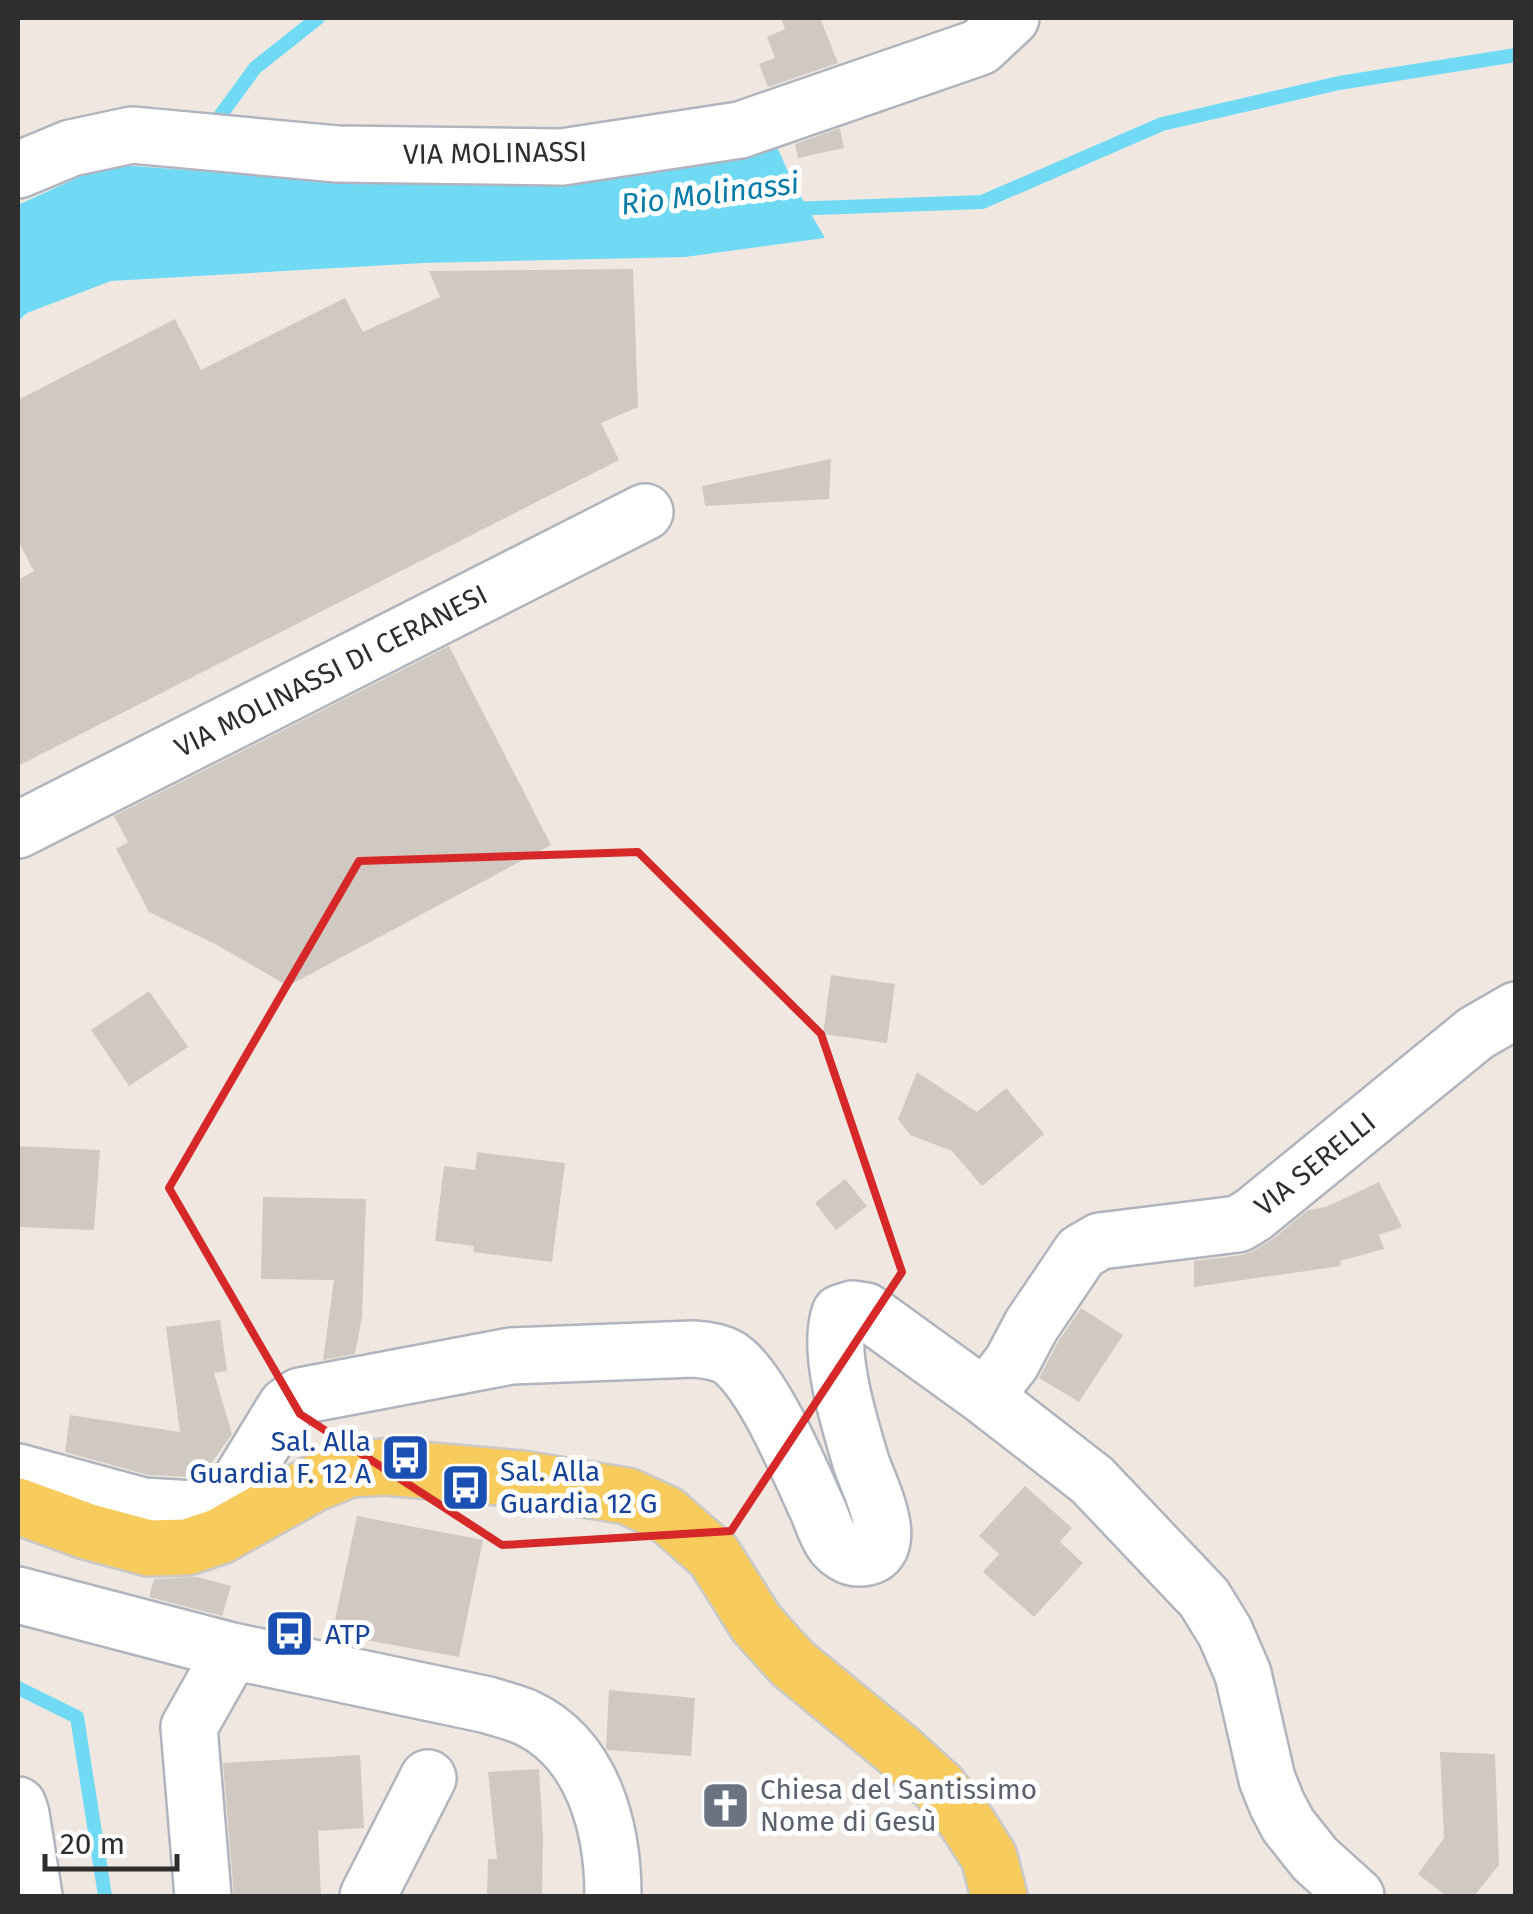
<svg xmlns="http://www.w3.org/2000/svg" width="1533" height="1914" viewBox="0 0 1533 1914" font-family="'Fira Sans',sans-serif">
	<style>
		.water { fill: #70daf5 }
		.lines { fill: none; stroke-linecap: round; stroke-linejoin: round }
		.stream { stroke: #70daf5; stroke-width: 14 }
		.building { fill: #cfc9c1 }
		.minor-casing { stroke: #b0b4be; stroke-width: 60 }
		.major-casing { stroke: #c9c9c9; stroke-width: 60 }
		.minor { stroke: #fff; stroke-width: 55 }
		.major { stroke: #f8cb5d; stroke-width: 55 }
		.marked { fill: none; stroke: #d62828; stroke-width: 8; stroke-linejoin: round }
		.labels { text-anchor: middle; dominant-baseline: central; stroke-width: 10; stroke-linejoin: round; paint-order: stroke }
		.street-label { font-size: 28px; fill: #2e2e2e; stroke: #fff }
		.transit-label { font-size: 28px; fill: #164399; stroke: #fff; text-anchor: start }
		.worship-label { font-size: 28px; fill: #5b616d; stroke: #fff; text-anchor: start }
		.water-label { font-size: 30px; font-style: italic; fill: #077ba9; stroke: #fff }
	</style>
	<rect width="100%" height="100%" fill="#f0e8e0"/>
	<!-- water -->
	<path class="water" d="M778 149 793 183 825 238 685 257 423 263 111 281 27 313 18 321V205L107 164 347 182 595 180Z"/>
	<g class="lines">
		<!-- stream -->
		<path class="stream" d="M212 127 255 68 318 18
			M789 209 982 202 1162 124 1339 83 1516 55
			M18 1688 77 1717 105 1896"/>
	</g>
	<!-- building -->
	<path class="building" d="M781 18H820L838 63 768 87 759 64 775 58 767 37 785 29Z
		M840 128 844 148 798 158 795 144Z
		M633 269 638 407 601 423 619 460 18 766V580L34 571 18 541V400L175 319 201 370 345 298 363 332 440 297 429 271Z
		M831 459 829 499 705 506 702 486Z
		M449 646 551 845 288 986 217 945 149 912 116 849 128 842 114 816Z
		M831 975 895 984 887 1043 823 1034Z
		M149 991 188 1047 129 1086 91 1030Z
		M917 1072 977 1112 1006 1088 1044 1134 982 1186 952 1151 910 1135 898 1119Z
		M18 1146 100 1150 94 1230 18 1227Z
		M477 1152 565 1163 552 1262 473 1252 474 1246 435 1241 444 1166 475 1170Z
		M845 1179 867 1206 836 1230 815 1203Z
		M1379 1182 1402 1227 1379 1235 1384 1249 1340 1261 1341 1266 1194 1287V1261L1242 1255 1253 1251 1273 1239 1308 1210 1326 1207Z
		M263 1197 366 1199 362 1317 355 1354 323 1360 334 1280 261 1279Z
		M1081 1308 1123 1335 1079 1402 1039 1378 1058 1342Z
		M220 1320 227 1371 214 1373 232 1434 208 1468 189 1477 148 1475 65 1452 70 1415 180 1432 166 1327Z
		M1025 1486 1072 1528 1060 1542 1083 1563 1034 1617 983 1572 999 1554 979 1536Z
		M357 1516 483 1540 459 1657 332 1634Z
		M197 1577 231 1586 222 1616 149 1597 154 1579Z
		M609 1690 695 1698 691 1756 608 1750 606 1748Z
		M1440 1752 1495 1754 1499 1865 1474 1896H1446L1418 1874 1444 1838Z
		M360 1755 364 1828 318 1831 321 1896H234L223 1763Z
		M539 1769 543 1837 542 1896H487L488 1859H497L488 1772Z"/>
	<g class="lines">
		<defs>
			<path id="minor" d="M18 170 71 148 132 135 337 154 562 157 740 130 980 47 1011 18
				M18 830 645 512
				M985 1397 1012 1362 1031 1326 1081 1252 1100 1241 1238 1224 1253 1215 1476 1033 1516 1010
				M18 1472 143 1506 193 1509 215 1502 237 1486 286 1406 300 1396 511 1356 693 1349C708 1350 724 1352 735 1362 767 1391 799 1469 817 1508 822 1519 826 1534 833 1543 839 1551 849 1558 858 1558 908 1558 868 1485 861 1462 850 1425 826 1350 840 1313L852 1309 866 1311 985 1397 1092 1480 1204 1598 1225 1632 1243 1674 1267 1779 1277 1804 1288 1825 1315 1859 1356 1896
				M18 1595 232 1651 488 1705C500 1709 513 1712 525 1717 593 1748 613 1828 613 1896
				M18 1805 21 1814 34 1896
				M203 1896 189 1727 232 1651
				M368 1896 428 1778"/>
			<path id="major" d="M18 1506 86 1531 149 1548 187 1547 220 1536 313 1484 350 1469 386 1467 522 1479 627 1496 666 1514 714 1556 756 1623 793 1664 897 1749 939 1787 966 1821 989 1857 999 1896"/>
		</defs>
		<!-- minor casing -->
		<use href="#minor" class="minor-casing"/>
		<!-- major casing -->
		<use href="#major" class="major-casing"/>
		<!-- minor -->
		<use href="#minor" class="minor"/>
		<!-- major -->
		<use href="#major" class="major"/>
	</g>
	<!-- marked area -->
	<path class="marked" d="M638 852 821 1034 902 1272 731 1531 502 1545 300 1414 169 1188 359 861Z"/>
	<!-- icons -->
	<defs>
		<symbol id="bus-square" viewBox="-11 -11 22 22"><rect x="-9" y="-9" width="18" height="18" rx="4" fill="#1a4fb4" stroke="#fff"/><path d="M-5-6H5V4H4V6H2V4H-2V6H-4V4H-5ZM-3.5-4V0h7V-4ZM-3.5 1.2v1.5H-2V1.2ZM2 1.2v1.5H3.5V1.2Z" fill="#fff"/></symbol>
		<symbol id="church-square" viewBox="-11 -11 22 22"><rect x="-9" y="-9" width="18" height="18" rx="4" fill="#6b7280" stroke="#fff"/><path d="M-1.2-6h2.4v3.5h3.3v2.4h-3.3V6h-2.4V-.1h-3.3v-2.4h3.3Z" fill="#fff"/></symbol>
	</defs>
	<g fill-rule="evenodd">
		<use href="#bus-square" x="378" y="1430" width="55" height="55"/>
		<use href="#bus-square" x="438" y="1460" width="55" height="55"/>
		<use href="#bus-square" x="262" y="1606" width="55" height="55"/>
		<use href="#church-square" x="698" y="1778" width="55" height="55"/>
	</g>
	<g class="labels">
		<!-- street labels -->
		<g class="street-label">
			<text transform="translate(495 153) rotate(-1)">VIA MOLINASSI</text>
			<text transform="translate(331 671) rotate(-27)">VIA MOLINASSI DI CERANESI</text>
			<text transform="translate(1315 1164) rotate(-39)">VIA SERELLI</text>
		</g>
		<!-- transit labels -->
		<g class="transit-label">
			<text x="371" y="1441" text-anchor="end">Sal. Alla<tspan x="371" dy="32">Guardia F. 12 A</tspan></text>
			<text x="500" y="1471">Sal. Alla<tspan x="500" dy="32">Guardia 12 G</tspan></text>
			<text x="325" y="1634">ATP</text>
		</g>
		<!-- worship labels -->
		<g class="worship-label">
			<text x="760" y="1789">Chiesa del Santissimo<tspan x="760" dy="32">Nome di Gesù</tspan></text>
		</g>
		<!-- water labels -->
		<g class="water-label">
			<text transform="translate(710 194) rotate(-7)">Rio Molinassi</text>
		</g>
	</g>
	<!-- border -->
	<rect width="1533" height="1914" fill="none" stroke="#2e2e2e" stroke-width="40"/>
	<!-- scale -->
	<path d="M45 1854v15h132v-15" fill="none" stroke="#2e2e2e" stroke-width="5"/>
	<text x="60" y="1854" font-size="30" fill="#2e2e2e" stroke="#ffffff" stroke-width="8" paint-order="stroke">20 m</text>
</svg>
